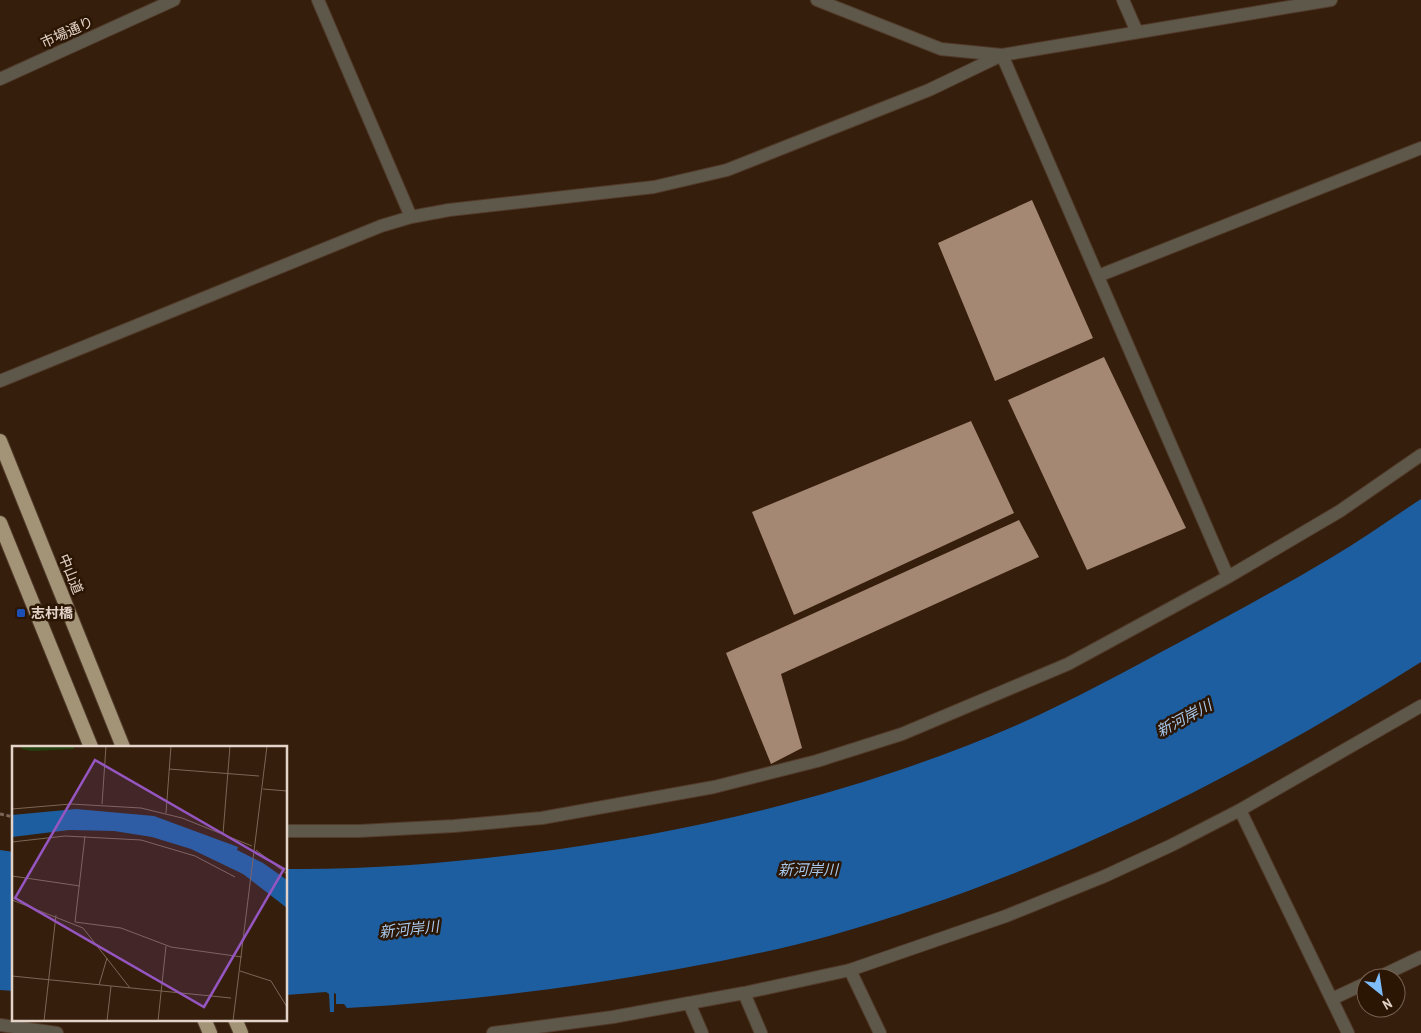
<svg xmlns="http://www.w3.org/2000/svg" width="1421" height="1033" viewBox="0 0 1421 1033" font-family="'Archivo Narrow','Noto Sans JP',sans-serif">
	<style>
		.water { fill: #1d5ea0 }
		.building { fill: #a58873 }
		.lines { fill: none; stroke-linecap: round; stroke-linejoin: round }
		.service-casing { stroke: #523b2a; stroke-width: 14 }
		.minor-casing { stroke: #523b2a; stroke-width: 14 }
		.tertiary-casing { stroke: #523b2a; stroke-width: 14 }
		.trunk-casing { stroke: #523b2a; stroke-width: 16 }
		.path { stroke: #7b6657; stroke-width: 3; stroke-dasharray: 4 2.5; stroke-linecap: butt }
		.service { stroke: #5e584b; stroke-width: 12 }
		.minor { stroke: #5e584b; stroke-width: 12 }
		.tertiary { stroke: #5e584b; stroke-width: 12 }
		.trunk { stroke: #a39478; stroke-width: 14 }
		.transit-dot { fill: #1a4fb4; stroke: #2b1503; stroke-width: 2 }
		.labels { text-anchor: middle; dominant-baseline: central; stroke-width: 5; stroke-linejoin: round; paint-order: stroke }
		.street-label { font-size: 14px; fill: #e3d3c8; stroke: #2b1503 }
		.poi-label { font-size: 14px; font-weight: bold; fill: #e3d3c8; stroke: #2b1503; text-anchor: start }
		.water-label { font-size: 15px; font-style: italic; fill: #a8c8ec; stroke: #2b1503 }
		.inset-road { fill: none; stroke: #7b6657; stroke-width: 1 }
		.view { fill: #9556c1; fill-opacity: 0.15; stroke: #9556c1; stroke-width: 2.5 }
		.inset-edge { fill: none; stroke: #e3d3c8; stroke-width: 2.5 }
	</style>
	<rect width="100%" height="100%" fill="#361e0c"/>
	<!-- water -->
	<path class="water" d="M1421 499V662C1237 779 1040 877 829 936 779 950 728 960 678 969 568 989 458 1002 347 1008L344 1004H336V994L334 993V1012H330L329 994 326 992 286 995V869C368 870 449 863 529 853 696 832 862 792 1017 725 1073 700 1126 671 1180 642 1232 614 1284 586 1334 556 1364 538 1392 518 1421 499Z
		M0 850 14 852V991L0 990Z"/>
	<!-- building -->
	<path class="building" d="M1032 200 1093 338 995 381 938 243Z
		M1104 357 1186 528 1087 570 1008 400Z
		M971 421 1014 513 794 615 752 512Z
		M1019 520 1039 557 781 674 802 748 771 764 726 653Z"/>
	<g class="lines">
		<defs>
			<path id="service" d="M1377 978 1421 957
				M744 993 761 1033
				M1332 999 1366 983
				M689 1003 702 1033"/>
			<path id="minor" d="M318 0 411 217
				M1123 0 1137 32
				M1002 55 1228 577
				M1098 276 1421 148
				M0 381 381 226 411 217 449 210 654 187 727 170 929 90 1002 55 1331 0
				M1240 810 1348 1033
				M286 831H359L454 826 542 818 714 787 817 761 902 734 1068 664 1228 577 1340 511 1421 455
				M0 1025 57 1033
				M493 1033 613 1017 744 993 850 970 1006 916 1105 876 1172 845 1240 810 1421 706"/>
			<path id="tertiary" d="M817 0 941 49 1002 55
				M0 79 174 0
				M850 970 880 1033"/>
			<path id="trunk" d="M0 441 123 747
				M0 523 91 747
				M204 1019 210 1033
				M235 1019 241 1033"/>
		</defs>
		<!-- service casing -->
		<use href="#service" class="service-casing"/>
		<!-- minor casing -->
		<use href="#minor" class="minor-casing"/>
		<!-- tertiary casing -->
		<use href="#tertiary" class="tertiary-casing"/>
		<!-- trunk casing -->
		<use href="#trunk" class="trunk-casing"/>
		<!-- path -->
		<path class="path" d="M0 814 14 817"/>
		<!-- service -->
		<use href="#service" class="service"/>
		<!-- minor -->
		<use href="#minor" class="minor"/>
		<!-- tertiary -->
		<use href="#tertiary" class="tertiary"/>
		<!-- trunk -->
		<use href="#trunk" class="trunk"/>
	</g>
	<!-- markers -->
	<rect class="transit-dot" x="16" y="608" width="10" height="10" rx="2.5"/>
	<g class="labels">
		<!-- street labels -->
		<g class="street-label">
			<text transform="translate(67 32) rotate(-24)">市場通り</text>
			<text transform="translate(71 574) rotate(68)">中山道</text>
		</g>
		<!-- poi labels -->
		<g class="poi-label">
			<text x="31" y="613">志村橋</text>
		</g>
		<!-- water labels -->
		<g class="water-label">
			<text transform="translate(1184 718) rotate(-28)">新河岸川</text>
			<text x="808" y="869">新河岸川</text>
			<text transform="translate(409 929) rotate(-6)">新河岸川</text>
		</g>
	</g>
	<!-- overview -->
	<g transform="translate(12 746)">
		<rect width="275" height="275" fill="#361e0c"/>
		<path d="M10 0H62V3L20 5 9 3Z" fill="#23400e"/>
		<path d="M64 63 142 70 226 101 225 104 251 117 275 134V162L231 128 179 103 140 91 102 85 57 84 0 91V69Z" fill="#1d5ea0"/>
		<path class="inset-road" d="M157 23 247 30M251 43 275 45M90 58 94 0M0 63 59 58 129 62 170 72 240 100M154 67 159 0M211 88 218 0M0 96 53 90 129 94 183 110 223 131M244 104 275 128M0 130 68 140M0 154 71 182 118 242M63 176 109 182 159 201 230 211M63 176 73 90M228 225 259 235 275 261M0 230 219 252M87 239 95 212M32 275 44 169M95 275 99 240M146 275 154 200M221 275 255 0"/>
		<path class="view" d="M83 14 272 123 192 261 3 152Z"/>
		<rect width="275" height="275" class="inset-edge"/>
	</g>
	<!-- north arrow -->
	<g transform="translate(1381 993) rotate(150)"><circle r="24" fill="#2b1503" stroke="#756152"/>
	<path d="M0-4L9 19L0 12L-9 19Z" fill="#7ebdf9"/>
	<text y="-8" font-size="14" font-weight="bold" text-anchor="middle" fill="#e3d3c8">N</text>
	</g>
</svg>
